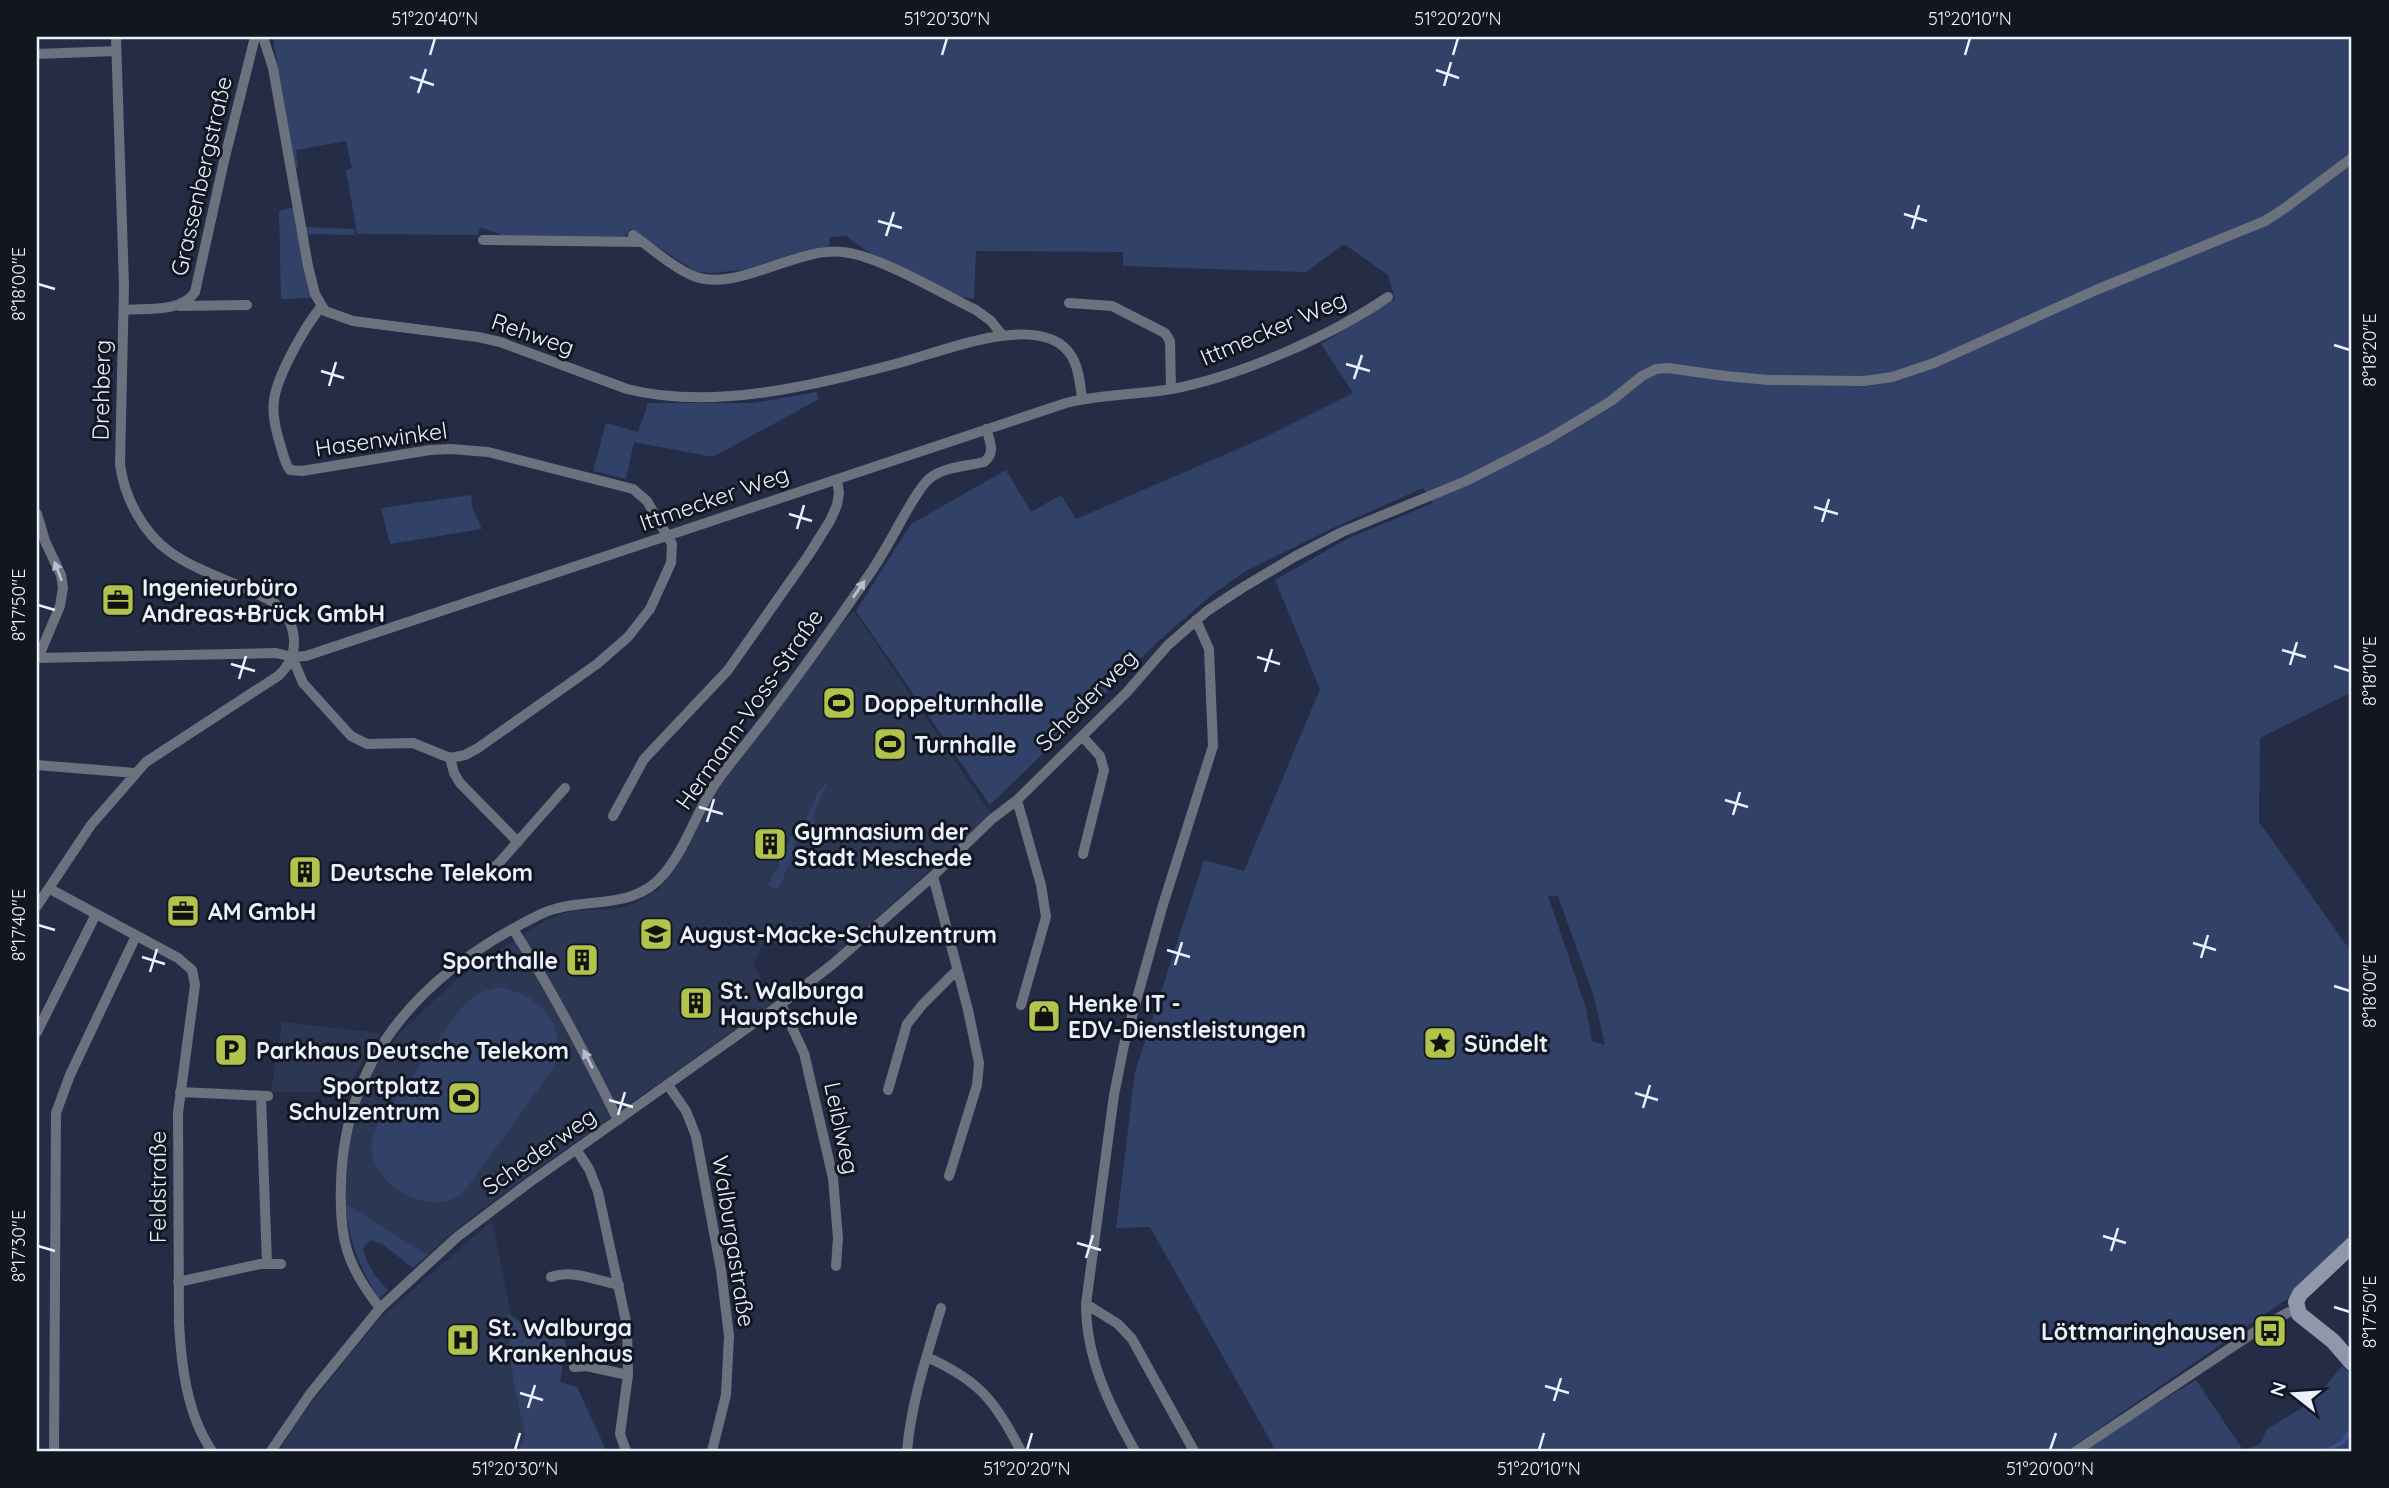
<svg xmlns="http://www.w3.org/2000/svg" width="2389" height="1488" viewBox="0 0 2389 1488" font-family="Quicksand,sans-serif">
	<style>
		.built { fill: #2c3754 }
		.green { fill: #314167; fill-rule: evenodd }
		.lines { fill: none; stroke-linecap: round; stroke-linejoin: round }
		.stream { stroke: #3a5290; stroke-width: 3.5 }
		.street { stroke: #6c717e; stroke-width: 10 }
		.secondary { stroke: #8f97ab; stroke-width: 16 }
		.oneway { fill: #b8becb }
		.ticks { fill: none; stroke: #ebf1fe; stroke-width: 2.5 }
		.labels { text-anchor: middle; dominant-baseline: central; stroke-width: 6; stroke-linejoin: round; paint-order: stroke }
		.street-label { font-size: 23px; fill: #ebf1fe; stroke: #111620 }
		.poi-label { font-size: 23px; font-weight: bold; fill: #ebf1fe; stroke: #111620; text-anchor: start }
		.neatline { fill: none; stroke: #ebf1fe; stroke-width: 2.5 }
		.ticks-label { font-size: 18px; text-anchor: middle; fill: #ebf1fe }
	</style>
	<rect width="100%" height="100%" fill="#242d45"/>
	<!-- built -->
	<path class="built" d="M854 611 991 814 839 952 788 932 782 946 764 939 754 966 774 1002 533 1172 456 1229 428 1255 345 1203 348 1150 359 1101 375 1067 399 1034 459 977 544 921 571 911 616 909 633 904 659 889 676 867 716 792 836 630Z
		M282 1022 381 1033 367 1053 353 1079 350 1093 271 1092Z
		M492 1221 511 1314 527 1327 562 1336 566 1344 560 1382 577 1387 607 1451H279L295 1425 321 1391 379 1319Z"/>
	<!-- green -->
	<path class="green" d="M273 37H2352V692L2260 738 2259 822 2352 953V1242L2287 1299 2066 1451H1273L1275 1449 1150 1227 1116 1228 1135 1072 1204 860 1244 871 1320 689 1275 580 1347 539 1433 503 1423 488 1333 528 1246 571 1213 594 1164 636 990 805 856 611 911 524 1006 470 1031 512 1061 495 1076 519 1261 439 1353 393 1321 344 1395 299 1388 275 1344 244 1306 272 1123 266V252L976 251 974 299 944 294 865 250 846 236 830 237 829 246 800 252 752 269 711 273 697 272 630 229 623 240 510 238 480 227 478 235 357 234 346 170 352 168 346 141 296 150 298 167 294 171ZM1548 896H1558L1594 997 1605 1045 1592 1041 1586 1008Z
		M294 207 311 298 281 299 279 211Z
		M304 227 354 229 355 235 306 234Z
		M816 392 819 399 713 457 634 442 626 479 593 471 606 423 638 432 648 403H753Z
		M471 495 472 507 482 529 390 544 381 508Z
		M825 783 826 785 814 813 815 823 811 836 801 831 819 790 821 791Z
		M791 836 797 839 794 846 796 848 778 890 768 885 774 872 779 868 778 864 780 860 784 858V852Z
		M498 987C541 994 570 1026 552 1070L464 1192C460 1195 454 1199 450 1200 418 1210 379 1186 372 1154 370 1144 373 1136 376 1127L462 1007 479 993Z
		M345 1203 428 1255 413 1268 382 1244 370 1240 363 1249C367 1266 376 1278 388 1290L379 1299C358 1263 350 1245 345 1203Z
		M507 1314 527 1327 562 1336 566 1344 560 1382 577 1387 606 1451H519L525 1435 513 1378Z
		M2342 1366 2352 1376V1451H2078L2196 1380 2243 1450 2260 1444 2267 1429 2313 1401Z"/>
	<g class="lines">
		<!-- stream -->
		<path class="stream" d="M2325 1451 2343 1442 2352 1428"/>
		<!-- street -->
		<path class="street" d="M263 37 273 68 308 266 315 294 325 311 353 321 478 337 500 342 627 389C714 411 815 385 899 363 939 352 1004 326 1044 337 1076 345 1079 371 1082 399
			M37 54 116 51
			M633 235C651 248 676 270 696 277 741 291 795 247 843 252 880 256 941 293 976 310L991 321 1003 336
			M483 240 643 242
			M1069 303 1112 306 1165 333 1170 341 1171 389
			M179 306 247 305
			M321 307C305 326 277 376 274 400 272 416 276 430 280 444 283 453 284 462 290 470L302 471 430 450 451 449 488 452 633 489 647 501 672 544 671 563 650 609 628 637 597 664 478 748 465 755 450 758
			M124 310C147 308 181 313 195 292L224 161 255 37
			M37 514 45 541 61 575 63 588 60 606 38 658
			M292 657 303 683 351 736 367 744 413 743 450 758 454 773 460 783 518 842
			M37 658 276 653 292 657 306 656 1066 403C1101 394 1137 395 1172 389 1240 376 1331 336 1388 297
			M1082 736 1100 756 1104 770 1083 854
			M37 765 135 773
			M1017 800 1041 885 1046 917 1021 1005
			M613 816 644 759 728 670 808 556 830 521 837 505 839 493 837 480
			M933 876 968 1010 979 1063 977 1085 949 1176
			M481 878 499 863 565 788
			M50 889 178 958 192 970 195 985 178 1113 179 1322C181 1365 187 1415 212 1451
			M37 906 91 825 146 762 278 676C302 654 298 621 273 602 240 583 201 574 170 552 143 533 124 497 120 464L124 286 116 37
			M513 929C553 991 586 1055 618 1120
			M781 1004 804 1053 833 1178 838 1238 836 1266
			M37 1032 96 914
			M668 1085 686 1111 696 1136 721 1270 729 1336 726 1395 712 1451
			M888 1090 907 1024 923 1004 956 971
			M180 1092 268 1096
			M261 1096 267 1264
			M576 1149 589 1169 598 1192 627 1326 628 1375 620 1434 626 1451
			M551 1277C572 1269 599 1281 619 1285
			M178 1282 260 1264H281
			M1086 1304 1118 1324 1132 1339 1194 1451
			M380 1308C346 1265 339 1238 341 1184 344 1053 428 969 541 914 581 895 632 913 664 874 686 848 696 812 716 783 732 760 752 737 769 714 804 668 838 620 871 572 886 550 898 525 912 502 917 494 922 485 929 479 942 467 968 466 984 462 996 453 990 441 986 429
			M927 1357C980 1381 994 1400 1021 1451
			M574 1367 586 1366 628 1375
			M54 1451 56 1113 70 1075 136 936
			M271 1451 310 1394 380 1308 457 1237 530 1182 781 1004 833 964 933 876 992 819 1017 800 1127 692 1168 645 1207 611 1242 588 1294 557 1342 532 1466 481 1548 439 1611 401 1642 376 1656 369 1668 368 1725 376 1769 380 1864 381 1892 377 1934 363 2096 290 2265 221 2285 208 2352 158
			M907 1451C911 1403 927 1355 941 1308
			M1135 1451C1109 1405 1086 1358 1086 1304L1114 1095 1124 1045 1162 908 1213 746 1209 649 1196 620
			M2076 1451 2265 1325 2289 1312 2297 1310"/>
		<!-- secondary -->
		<path class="secondary" d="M2352 1245 2300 1294 2296 1302 2299 1314 2333 1341 2352 1363"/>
	</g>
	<!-- one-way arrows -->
	<defs><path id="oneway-solid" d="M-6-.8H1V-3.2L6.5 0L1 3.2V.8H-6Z" transform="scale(1.75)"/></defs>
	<g class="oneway">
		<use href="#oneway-solid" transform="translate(58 571) rotate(-111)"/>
		<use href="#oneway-solid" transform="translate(859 589) rotate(-55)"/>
		<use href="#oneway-solid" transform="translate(588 1059) rotate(-117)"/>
	</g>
	<!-- ticks -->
	<path class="ticks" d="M430 55 435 38M942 55 947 38M1453 55 1458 38M1965 55 1970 38M1436 70 1459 78M410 77 434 85M1444 86 1451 62M418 93 426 69M1904 214 1927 221M878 221 902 228M1912 229 1919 205M886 236 894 212M38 284 55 289M2334 345 2350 350M1346 364 1370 371M321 371 344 378M1354 379 1362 355M329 386 336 362M1814 507 1838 514M789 514 812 521M1822 522 1829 499M797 529 804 505M38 605 55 610M2282 650 2306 657M1257 657 1280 664M231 664 255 671M2290 665 2297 642M2334 666 2350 671M1265 672 1272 649M239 679 246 656M1725 800 1748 807M699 807 723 814M1733 815 1740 792M707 822 714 799M38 925 55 930M2193 943 2216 950M1167 950 1190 957M142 957 165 964M2201 958 2208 935M1175 965 1182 942M150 972 157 949M2334 986 2350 991M1635 1093 1658 1100M609 1100 633 1107M1643 1108 1650 1085M618 1115 625 1092M2103 1236 2126 1243M1077 1243 1101 1250M38 1246 55 1251M2111 1251 2118 1228M1086 1258 1093 1235M2334 1307 2350 1312M1545 1386 1569 1393M520 1393 543 1400M1554 1401 1561 1378M528 1408 535 1385M515 1450 520 1433M1027 1450 1032 1433M1539 1450 1544 1433M2050 1450 2056 1433"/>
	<!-- icons -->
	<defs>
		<symbol id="office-square" viewBox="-11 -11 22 22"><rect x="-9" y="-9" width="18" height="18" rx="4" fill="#b2c34c" stroke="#111620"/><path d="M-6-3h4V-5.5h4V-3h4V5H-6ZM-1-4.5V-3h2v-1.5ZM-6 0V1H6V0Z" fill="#111"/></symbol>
		<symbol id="stadium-square" viewBox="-11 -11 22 22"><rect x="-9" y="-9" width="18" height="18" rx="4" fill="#b2c34c" stroke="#111620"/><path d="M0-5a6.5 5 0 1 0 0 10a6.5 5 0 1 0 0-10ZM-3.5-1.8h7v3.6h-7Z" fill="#111"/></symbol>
		<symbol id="building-square" viewBox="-11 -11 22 22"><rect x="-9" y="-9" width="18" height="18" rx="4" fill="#b2c34c" stroke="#111620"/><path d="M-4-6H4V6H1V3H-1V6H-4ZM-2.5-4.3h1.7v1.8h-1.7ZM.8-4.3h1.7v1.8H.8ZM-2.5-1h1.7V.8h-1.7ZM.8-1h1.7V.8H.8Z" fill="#111"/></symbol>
		<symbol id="school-square" viewBox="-11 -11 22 22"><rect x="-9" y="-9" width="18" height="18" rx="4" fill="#b2c34c" stroke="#111620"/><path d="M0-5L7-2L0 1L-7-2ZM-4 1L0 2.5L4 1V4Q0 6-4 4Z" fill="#111"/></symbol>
		<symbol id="shop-square" viewBox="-11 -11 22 22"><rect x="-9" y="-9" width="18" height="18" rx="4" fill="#b2c34c" stroke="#111620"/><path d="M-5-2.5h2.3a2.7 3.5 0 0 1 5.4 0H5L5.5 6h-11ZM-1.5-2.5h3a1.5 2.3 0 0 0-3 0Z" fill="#111"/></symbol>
		<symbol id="sight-square" viewBox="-11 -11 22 22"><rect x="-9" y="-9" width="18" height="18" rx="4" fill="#b2c34c" stroke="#111620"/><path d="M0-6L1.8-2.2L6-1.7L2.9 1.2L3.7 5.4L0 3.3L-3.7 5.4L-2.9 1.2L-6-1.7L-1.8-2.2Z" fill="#111"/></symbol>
		<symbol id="parking-square" viewBox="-11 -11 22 22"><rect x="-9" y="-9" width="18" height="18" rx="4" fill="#b2c34c" stroke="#111620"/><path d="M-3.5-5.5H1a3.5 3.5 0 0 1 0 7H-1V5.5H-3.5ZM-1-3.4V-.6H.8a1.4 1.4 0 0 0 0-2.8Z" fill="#111"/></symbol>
		<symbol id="bus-square" viewBox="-11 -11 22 22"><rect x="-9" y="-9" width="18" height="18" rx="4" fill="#b2c34c" stroke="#111620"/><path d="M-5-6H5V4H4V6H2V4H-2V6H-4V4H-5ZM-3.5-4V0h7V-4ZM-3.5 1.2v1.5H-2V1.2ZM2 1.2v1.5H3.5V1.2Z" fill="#111"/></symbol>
		<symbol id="hospital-square" viewBox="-11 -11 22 22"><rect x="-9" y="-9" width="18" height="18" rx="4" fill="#b2c34c" stroke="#111620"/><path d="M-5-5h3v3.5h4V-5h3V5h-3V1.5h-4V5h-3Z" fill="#111"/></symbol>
	</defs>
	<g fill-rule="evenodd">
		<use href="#office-square" x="99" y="581" width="38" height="38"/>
		<use href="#stadium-square" x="820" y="684" width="38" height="38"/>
		<use href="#stadium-square" x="871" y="725" width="38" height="38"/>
		<use href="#building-square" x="751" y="825" width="38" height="38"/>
		<use href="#building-square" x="286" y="853" width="38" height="38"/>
		<use href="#office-square" x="164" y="892" width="38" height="38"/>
		<use href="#school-square" x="637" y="915" width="38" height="38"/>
		<use href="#building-square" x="563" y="941" width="38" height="38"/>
		<use href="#building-square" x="677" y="984" width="38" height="38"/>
		<use href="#shop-square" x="1025" y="997" width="38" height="38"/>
		<use href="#sight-square" x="1421" y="1024" width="38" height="38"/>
		<use href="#parking-square" x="212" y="1031" width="38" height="38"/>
		<use href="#stadium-square" x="445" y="1079" width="38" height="38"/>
		<use href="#bus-square" x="2251" y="1312" width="38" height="38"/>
		<use href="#hospital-square" x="444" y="1321" width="38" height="38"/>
	</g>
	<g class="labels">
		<!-- street labels -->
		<g class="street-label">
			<text transform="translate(201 176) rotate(-77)">Grassenbergstraße</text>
			<text transform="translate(1273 328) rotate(-23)">Ittmecker Weg</text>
			<text transform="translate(533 334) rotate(19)">Rehweg</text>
			<text transform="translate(101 390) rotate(-89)">Drehberg</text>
			<text transform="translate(381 439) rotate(-8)">Hasenwinkel</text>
			<text transform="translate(714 498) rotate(-19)">Ittmecker Weg</text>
			<text transform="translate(1086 700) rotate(-45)">Schederweg</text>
			<text transform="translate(749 709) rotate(-55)">Hermann-Voss-Straße</text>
			<text transform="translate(842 1128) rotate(78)">Leiblweg</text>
			<text transform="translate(539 1151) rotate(-35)">Schederweg</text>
			<text transform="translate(157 1187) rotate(-90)">Feldstraße</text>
			<text transform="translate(734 1241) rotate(81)">Walburgastraße</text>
		</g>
		<!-- poi labels -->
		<g class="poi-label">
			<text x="142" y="587">Ingenieurbüro<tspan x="142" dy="26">Andreas+Brück GmbH</tspan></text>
			<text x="864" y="703">Doppelturnhalle</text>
			<text x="914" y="744">Turnhalle</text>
			<text x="794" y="831">Gymnasium der<tspan x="794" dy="26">Stadt Meschede</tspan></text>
			<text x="330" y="872">Deutsche Telekom</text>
			<text x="208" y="911">AM GmbH</text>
			<text x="680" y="934">August-Macke-Schulzentrum</text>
			<text x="558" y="960" text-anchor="end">Sporthalle</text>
			<text x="720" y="990">St. Walburga<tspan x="720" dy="26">Hauptschule</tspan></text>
			<text x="1068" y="1003">Henke IT -<tspan x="1068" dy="26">EDV-Dienstleistungen</tspan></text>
			<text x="1464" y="1043">Sündelt</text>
			<text x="256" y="1050">Parkhaus Deutsche Telekom</text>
			<text x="440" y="1085" text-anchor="end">Sportplatz<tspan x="440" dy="26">Schulzentrum</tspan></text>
			<text x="488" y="1327">St. Walburga<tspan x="488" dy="26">Krankenhaus</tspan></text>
			<text x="2246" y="1331" text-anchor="end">Löttmaringhausen</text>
		</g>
	</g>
	<!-- border -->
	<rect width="2389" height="1488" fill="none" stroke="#111620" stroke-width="77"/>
	<!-- north arrow -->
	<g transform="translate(2294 1394) rotate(287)" stroke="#111620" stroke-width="5" paint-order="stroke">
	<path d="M0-5L12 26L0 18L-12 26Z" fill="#ebf1fe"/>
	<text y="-10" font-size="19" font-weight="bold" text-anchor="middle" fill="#ebf1fe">N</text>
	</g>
	<rect x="38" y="38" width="2312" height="1412" class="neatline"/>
	<g class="ticks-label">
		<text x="435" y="25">51°20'40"N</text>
		<text x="947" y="25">51°20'30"N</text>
		<text x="1458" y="25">51°20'20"N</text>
		<text x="1970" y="25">51°20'10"N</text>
		<text transform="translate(19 284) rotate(-90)" y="6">8°18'00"E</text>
		<text transform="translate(2370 350) rotate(-90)" y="6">8°18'20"E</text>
		<text transform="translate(19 605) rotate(-90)" y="6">8°17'50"E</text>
		<text transform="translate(2370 671) rotate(-90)" y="6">8°18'10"E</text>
		<text transform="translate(19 925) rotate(-90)" y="6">8°17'40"E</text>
		<text transform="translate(2370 991) rotate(-90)" y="6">8°18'00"E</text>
		<text transform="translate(19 1246) rotate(-90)" y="6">8°17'30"E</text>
		<text transform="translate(2370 1312) rotate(-90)" y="6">8°17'50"E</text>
		<text x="515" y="1475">51°20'30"N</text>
		<text x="1027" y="1475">51°20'20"N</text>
		<text x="1539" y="1475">51°20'10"N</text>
		<text x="2050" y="1475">51°20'00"N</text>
	</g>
</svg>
